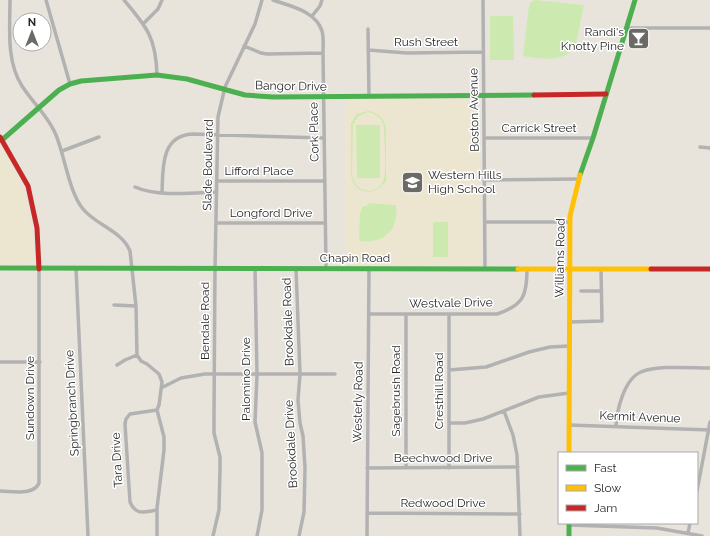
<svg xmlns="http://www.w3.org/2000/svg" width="710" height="536" viewBox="0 0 710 536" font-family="Raleway,sans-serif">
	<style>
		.education { fill: #ece6d0 }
		.pitch { fill: #cceaaf; fill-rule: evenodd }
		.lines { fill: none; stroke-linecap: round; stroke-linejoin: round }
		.street { stroke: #b2b2b2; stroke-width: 3.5 }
		.fast { stroke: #4caf50; stroke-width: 5 }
		.slow { stroke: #ffc107; stroke-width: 5 }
		.jam { stroke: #c62828; stroke-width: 5 }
		.labels { text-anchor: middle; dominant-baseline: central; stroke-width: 3; stroke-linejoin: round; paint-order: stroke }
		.poi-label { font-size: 12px; fill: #282828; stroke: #fff; text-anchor: end }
		.street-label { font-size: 12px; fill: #282828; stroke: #fff }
	</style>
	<rect width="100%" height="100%" fill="#e8e4dc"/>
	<!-- education -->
	<path class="education" d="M345 99H479L481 265H346Z
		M0 146 9 159 19 180 28 207 33 236 34 263H0Z"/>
	<!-- pitch -->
	<path class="pitch" d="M535 0 584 5 576 43C568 64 540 59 523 56L529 6 531 2Z
		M490 16H513L514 60H490Z
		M368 111C378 112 384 118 386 128V183H384C374 198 353 193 351 175V123L357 114ZM368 112C377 114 383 119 384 128 384 142 387 166 384 178 380 197 355 194 352 175L353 124 359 116Z
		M356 125H380V178H357Z
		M369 203 396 205C399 230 384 244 359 241L360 213 363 206H366Z
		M433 222H448V257H433Z"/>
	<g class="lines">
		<!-- street -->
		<path class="street" d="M10 0C10 28 6 61 22 86 33 103 49 117 56 135 65 157 69 192 83 209 96 225 122 231 130 251L136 306 137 355 141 361 147 364 159 374 162 382 159 405 157 410 164 437V450L157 508V536
			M46 0 70 84
			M124 0C147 27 156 38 157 75
			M273 0C290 6 316 11 322 31 324 38 323 45 323 53L326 268
			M483 0 485 269
			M312 16 320 6 322 0
			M143 24 158 9 162 0
			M626 28H710
			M368 29 369 96
			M244 46 261 53 267 54 323 53
			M368 50 407 53 483 52
			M485 138H593
			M700 147 710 148
			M62 151 99 137
			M485 180 579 179
			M217 181H325
			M135 187C157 197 193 193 217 192
			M162 193C163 170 160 136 192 134L324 138
			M485 222H569
			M217 223H325
			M76 268 88 536
			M255 268 257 375 255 422 262 453V510L257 536
			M296 268 300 374 298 400 300 423 303 436 305 468 304 512 299 536
			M581 291H601
			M114 305 136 306
			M369 314H497C524 305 527 295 527 269
			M406 314V468
			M449 314V468
			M569 322 602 321 601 269
			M0 362H40
			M117 365 125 360 137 355
			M449 370 486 367 529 352 550 347 569 346
			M163 387 181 378 205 374H335
			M504 411 513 435 517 455 520 536
			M449 423H465L483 419 539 397 569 393
			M569 425 710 430
			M616 426C617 410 624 379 641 372 657 365 692 368 710 368
			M367 468 518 467
			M0 491C11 491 34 496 39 483V269
			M697 491 710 422
			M157 510C144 512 136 516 130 502L125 424 126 419 130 414 157 410
			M367 513 520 514
			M569 525 657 528 702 536
			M688 533 690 523
			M213 536 219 510 220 468V457L214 433V414L215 268 218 117 225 87 255 24 262 0
			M367 536 369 268"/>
		<!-- fast -->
		<path class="fast" d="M2 140 59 90 70 84 81 81 157 75 187 79 245 95 273 97 534 95
			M580 175 593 138 635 0
			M0 268 518 269
			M569 523V536"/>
		<!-- slow -->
		<path class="slow" d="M518 269H651
			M569 453 570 216 580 175"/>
		<!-- jam -->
		<path class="jam" d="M534 95 606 94
			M0 137 28 186 37 228 39 269
			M651 269H710"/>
	</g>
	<!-- icons -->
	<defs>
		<symbol id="bar-square" viewBox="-11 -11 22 22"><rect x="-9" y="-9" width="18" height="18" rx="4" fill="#6b6a67" stroke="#fff"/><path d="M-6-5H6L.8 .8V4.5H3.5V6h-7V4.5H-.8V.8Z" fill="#fff"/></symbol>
		<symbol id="school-square" viewBox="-11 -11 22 22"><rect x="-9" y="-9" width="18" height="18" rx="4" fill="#6b6a67" stroke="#fff"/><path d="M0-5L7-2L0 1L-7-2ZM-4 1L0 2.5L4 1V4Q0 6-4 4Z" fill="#fff"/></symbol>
	</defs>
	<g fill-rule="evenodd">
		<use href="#bar-square" x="626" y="26" width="25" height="25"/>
		<use href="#school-square" x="400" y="170" width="25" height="25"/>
	</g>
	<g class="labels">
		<!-- poi labels -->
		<g class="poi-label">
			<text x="624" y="32">Randi's<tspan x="624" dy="14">Knotty Pine</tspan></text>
			<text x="428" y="175" text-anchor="start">Western Hills<tspan x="428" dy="14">High School</tspan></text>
		</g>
		<!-- street labels -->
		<g class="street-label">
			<text x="426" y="42">Rush Street</text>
			<text transform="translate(291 86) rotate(1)">Bangor Drive</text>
			<text transform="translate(474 110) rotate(-91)">Boston Avenue</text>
			<text x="539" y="128">Carrick Street</text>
			<text transform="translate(314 132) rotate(-91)">Cork Place</text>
			<text transform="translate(208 165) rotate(-89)">Slade Boulevard</text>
			<text x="259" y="171">Lifford Place</text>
			<text x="271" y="213">Longford Drive</text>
			<text x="355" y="258">Chapin Road</text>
			<text transform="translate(560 258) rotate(-89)">Williams Road</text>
			<text transform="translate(451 303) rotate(-1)">Westvale Drive</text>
			<text transform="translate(205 321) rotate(-90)">Bendale Road</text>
			<text transform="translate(288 322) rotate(-92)">Brookdale Road</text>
			<text transform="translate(246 379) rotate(-90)">Palomino Drive</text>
			<text transform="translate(396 391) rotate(-90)">Sagebrush Road</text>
			<text transform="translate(439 391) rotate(-90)">Cresthill Road</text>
			<text transform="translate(30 398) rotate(-90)">Sundown Drive</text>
			<text transform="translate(358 402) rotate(-89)">Westerly Road</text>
			<text transform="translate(72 403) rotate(-93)">Springbranch Drive</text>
			<text transform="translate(640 417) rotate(2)">Kermit Avenue</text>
			<text transform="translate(291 444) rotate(-93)">Brookdale Drive</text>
			<text x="443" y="458">Beechwood Drive</text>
			<text transform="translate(117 460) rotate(-93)">Tara Drive</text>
			<text x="443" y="503">Redwood Drive</text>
		</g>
	</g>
	<!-- legend -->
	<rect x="558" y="452" width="140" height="72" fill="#ffffff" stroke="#a9a9a9"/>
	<rect x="566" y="465" width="20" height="6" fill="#4caf50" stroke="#a9a9a9"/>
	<text x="594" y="472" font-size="12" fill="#282828">Fast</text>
	<rect x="566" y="485" width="20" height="6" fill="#ffc107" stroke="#a9a9a9"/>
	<text x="594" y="492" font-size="12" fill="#282828">Slow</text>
	<rect x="566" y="505" width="20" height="6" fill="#c62828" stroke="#a9a9a9"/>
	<text x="594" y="512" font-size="12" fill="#282828">Jam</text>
	<!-- north arrow -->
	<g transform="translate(32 32)"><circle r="19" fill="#ffffff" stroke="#a9a9a9"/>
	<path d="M0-3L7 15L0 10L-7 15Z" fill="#6b6a67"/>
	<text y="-6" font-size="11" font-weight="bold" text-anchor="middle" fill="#282828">N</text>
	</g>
</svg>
